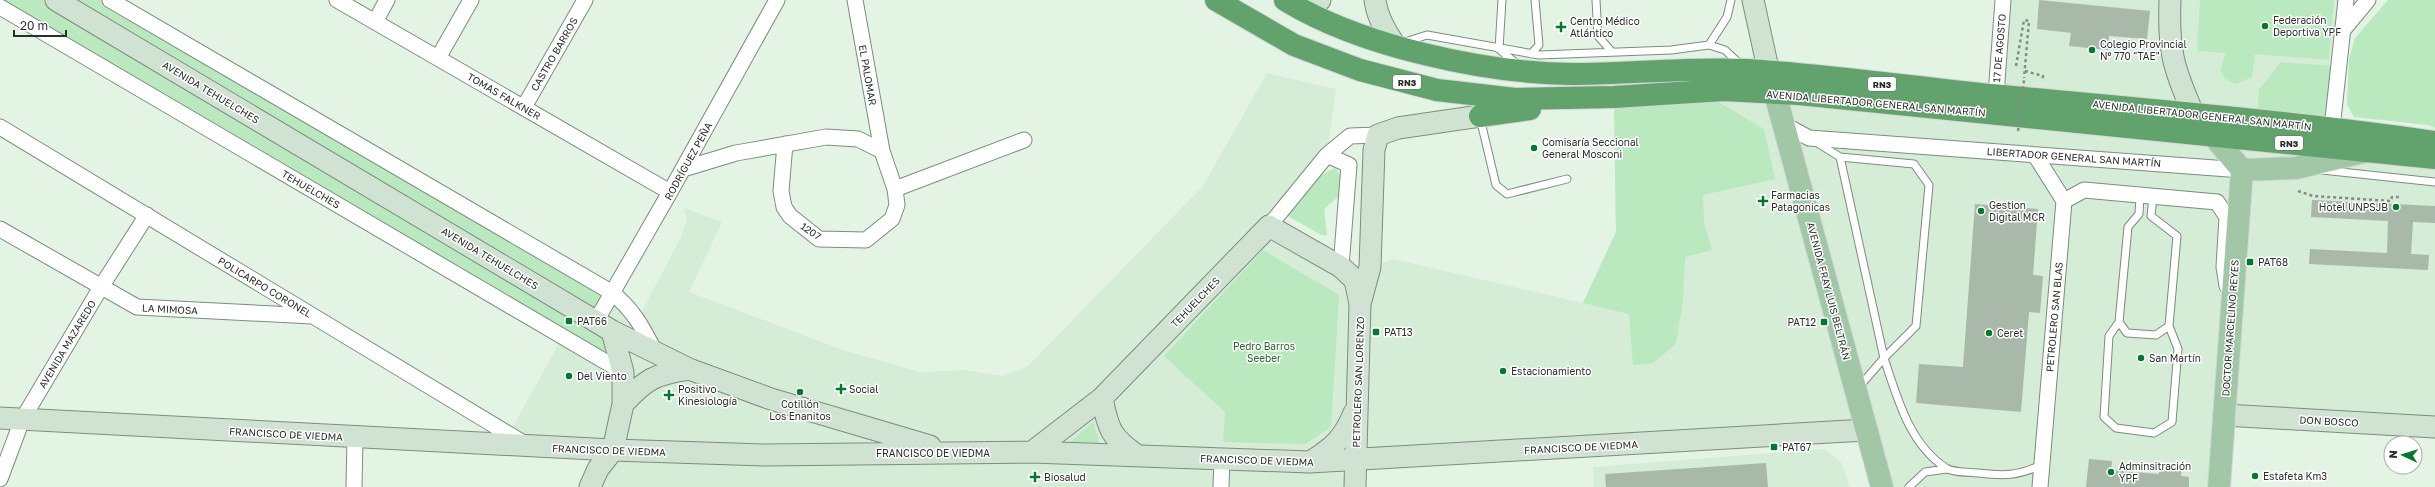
<svg xmlns="http://www.w3.org/2000/svg" width="2435" height="487" viewBox="0 0 2435 487" font-family="'Golos Text',sans-serif">
	<style>
		.built { fill: #d5ecd7 }
		.green { fill: #bae8bf }
		.building { fill: #a8b8a9 }
		.lines { fill: none; stroke-linecap: round; stroke-linejoin: round }
		.lane-casing { stroke: #7d8c7f; stroke-width: 9 }
		.street-casing { stroke: #7d8c7f; stroke-width: 17 }
		.secondary-casing { stroke: #7d8c7f; stroke-width: 23 }
		.primary-casing { stroke: #d4d6d4; stroke-width: 24 }
		.highway-casing { stroke: #d4d6d4; stroke-width: 24 }
		.path { stroke: #828d83; stroke-width: 2.5; stroke-dasharray: 3 3; stroke-linecap: butt }
		.lane { stroke: #fff; stroke-width: 7 }
		.street { stroke: #fff; stroke-width: 15 }
		.secondary { stroke: #d0e3d3; stroke-width: 21 }
		.primary { stroke: #a1c7a7; stroke-width: 22 }
		.highway { stroke: #62a26c; stroke-width: 22 }
		.path-bridge { stroke: #828d83; stroke-width: 2.5; stroke-dasharray: 3 3; stroke-linecap: butt }
		.poi-dot { fill: #04792e; stroke: #fff; stroke-width: 1.5 }
		.labels { text-anchor: middle; dominant-baseline: central; stroke-width: 3; stroke-linejoin: round; paint-order: stroke }
		.shield { fill: #fff; stroke: #6a6e6a; stroke-width: 1 }
		.shield-label { font-size: 9px; font-weight: bold; fill: #2a302a }
		.poi-label { font-size: 10px; fill: #2a302a; stroke: #fff; text-anchor: start }
		.street-label { font-size: 10px; fill: #2a302a; stroke: #fff }
		.park-label { font-size: 10px; fill: #246432; stroke: #fff }
	</style>
	<rect width="100%" height="100%" fill="#e3f4e5"/>
	<!-- built -->
	<path class="built" d="M2003 0H2346L2333 128 2435 142V427L2224 415 2219 487H1882L1867 430 1356 460 1355 487H590L612 451 509 434 593 281 638 319 680 239 687 220 684 208 722 222 689 292 843 350 920 372 965 370 1003 376 1028 366 1203 186 1267 73 1336 89 1327 155 1269 226 1355 280 1370 267 1393 259 1583 303 1616 232 1614 105 1724 90 1994 114Z
		M1825 449 1841 462 1850 487H1594L1593 467Z"/>
	<!-- green -->
	<path class="green" d="M0 0H110L611 292 596 321 623 372Z
		M2200 0H2334L2329 60 2255 54 2252 77 2235 84 2225 79 2220 70 2226 53 2197 51Z
		M2388 0H2435V128L2428 125 2354 117 2347 104 2349 59 2355 38Z
		M2281 62 2332 66 2324 121 2257 117 2259 89Z
		M1713 99 1764 129 1775 179 1703 195 1704 223 1712 250 1685 257 1683 300 1676 344 1653 363 1633 365 1629 314 1583 303 1616 232 1614 105Z
		M1335 168 1343 179 1340 195 1324 209 1327 235H1321L1288 216C1300 196 1314 176 1335 168Z
		M1263 250 1339 295 1331 427 1305 444 1223 442 1225 412 1164 356Z
		M1093 422 1098 437 1100 458 1050 456 1072 441Z"/>
	<!-- building -->
	<path class="building" d="M2039 0 2150 11 2147 39 2109 36 2108 50 2069 46 2071 33 2037 29Z
		M2312 200 2435 206V223L2413 222 2411 254 2429 255 2428 270 2309 264 2310 249 2387 253 2388 221 2311 217Z
		M1975 204 2038 209 2033 275 2043 276 2040 313 2029 312 2021 412 1916 403 1919 364 1963 367Z
		M2089 459 2112 461 2111 470 2159 474 2160 464 2182 465 2181 476 2189 477V487H2086Z
		M1766 463 1768 487H1606L1605 474Z"/>
	<g class="lines">
		<defs>
			<path id="lane" d="M1596 0 1598 36 1612 52
				M1405 42 1427 35 1539 55 1671 50 1709 45 1727 17 1731 0
				M1709 45 1725 50 1741 65
				M1499 49 1502 0
				M1499 49 1517 64
				M1531 54 1539 45 1535 0
				M1480 118 1496 185 1507 194 1567 179
				M1816 142 1840 157 1884 358C1897 397 1909 444 1946 468 1953 473 1970 472 1979 473 2004 476 2018 476 2041 465
				M1840 157 1914 164 1929 185 1916 326 1884 358 1859 387
				M2322 170 2435 182
				M2140 196 2139 214 2128 227 2119 322 2109 336 2104 417 2116 428 2154 433 2172 422 2178 349 2169 326 2177 236 2151 216 2153 197
				M2119 322 2127 333 2156 335 2169 326
				M1909 487 1925 472 1947 469"/>
			<path id="street" d="M110 0 611 292C633 309 643 328 655 352
				M337 0 670 192
				M855 0 882 151 895 189 1024 140
				M0 7 623 372
				M375 22 387 0
				M2343 30 2368 0
				M438 58 471 0
				M1996 95 2003 0
				M524 107 585 0
				M1783 124 1809 138 2242 170
				M0 127 525 444
				M2332 128 2346 0
				M785 144 781 191 784 207 790 216 819 239 866 240 892 219 897 205 895 189
				M1327 155 1349 165 1341 267
				M2035 155 2064 201 2040 487
				M683 169 736 153 826 137 858 139 882 151
				M2064 201 2084 190 2217 202 2227 217 2224 267 2227 286
				M1269 226 1327 155 1350 136 1378 135
				M0 229 137 307 312 316
				M596 321 670 192 777 0
				M0 479 22 420 101 287 147 215
				M354 487 355 438
				M1221 487 1222 459"/>
			<path id="secondary" d="M56 0 612 331 689 369 771 399 930 446
				M1375 0C1377 17 1385 31 1395 45
				M1753 0 1769 73
				M2170 0C2168 50 2173 67 2193 113
				M1292 4 1320 0
				M1102 398C1108 429 1111 438 1138 456
				M623 404C646 379 655 374 689 369
				M2224 415 2435 427
				M0 418 613 450 765 455 1032 452 1310 462 1866 430
				M1032 452 1102 398 1269 226 1341 267 1355 280 1360 304
				M1310 462C1333 448 1344 438 1354 413
				M590 487 598 469 613 450 623 404V372L612 331
				M1355 487 1360 304 1370 267 1374 150 1378 135 1398 128 1480 116"/>
			<path id="primary" d="M1770 75 1882 487
				M2204 125 2242 170
				M2242 170 2296 168 2363 152
				M2219 487 2242 170"/>
			<path id="highway" d="M1216 0 1294 45 1360 70 1437 90 1515 99 1614 97 1724 90 1799 94 2435 158
				M1285 0C1360 46 1484 73 1572 74 1630 74 1690 67 1748 70 1829 75 1912 87 1992 95 2140 109 2288 121 2435 142
				M1480 116 1530 109"/>
		</defs>
		<!-- lane casing -->
		<use href="#lane" class="lane-casing"/>
		<!-- street casing -->
		<use href="#street" class="street-casing"/>
		<!-- secondary casing -->
		<use href="#secondary" class="secondary-casing"/>
		<!-- primary casing -->
		<use href="#primary" class="primary-casing"/>
		<!-- highway casing -->
		<use href="#highway" class="highway-casing"/>
		<!-- path -->
		<path class="path" d="M2016 66 2024 20 2029 21 2024 78
			M2025 71 2043 76 2042 81
			M2298 191 2313 196 2391 201 2392 197H2399V199"/>
		<!-- lane -->
		<use href="#lane" class="lane"/>
		<!-- street -->
		<use href="#street" class="street"/>
		<!-- secondary -->
		<use href="#secondary" class="secondary"/>
		<!-- primary -->
		<use href="#primary" class="primary"/>
		<!-- highway -->
		<use href="#highway" class="highway"/>
		<!-- path-bridge -->
		<path class="path-bridge" d="M2018 131 2024 80"/>
	</g>
	<!-- markers -->
	<g class="poi-dot">
		<circle cx="2265" cy="26" r="4"/>
		<path d="M1559 21h4v4h4v4h-4v4h-4v-4h-4v-4h4z"/>
		<circle cx="2092" cy="50" r="4"/>
		<circle cx="1534" cy="148" r="4"/>
		<path d="M1761 195h4v4h4v4h-4v4h-4v-4h-4v-4h4z"/>
		<circle cx="2396" cy="207" r="4"/>
		<circle cx="1981" cy="211" r="4"/>
		<rect x="2246" y="258" width="8" height="8" rx="2"/>
		<rect x="565" y="317" width="8" height="8" rx="2"/>
		<rect x="1820" y="318" width="8" height="8" rx="2"/>
		<rect x="1372" y="328" width="8" height="8" rx="2"/>
		<circle cx="1989" cy="333" r="4"/>
		<circle cx="2141" cy="358" r="4"/>
		<circle cx="1503" cy="371" r="4"/>
		<circle cx="569" cy="376" r="4"/>
		<path d="M839 383h4v4h4v4h-4v4h-4v-4h-4v-4h4z"/>
		<circle cx="800" cy="392" r="4"/>
		<path d="M667 389h4v4h4v4h-4v4h-4v-4h-4v-4h4z"/>
		<rect x="1770" y="443" width="8" height="8" rx="2"/>
		<circle cx="2111" cy="472" r="4"/>
		<circle cx="2255" cy="476" r="4"/>
		<path d="M1033 471h4v4h4v4h-4v4h-4v-4h-4v-4h4z"/>
	</g>
	<g class="labels">
		<!-- shield labels -->
		<g class="shield">
			<rect x="1393" y="75" width="28" height="14" rx="3"/>
			<rect x="1868" y="77" width="28" height="14" rx="3"/>
			<rect x="2275" y="136" width="28" height="14" rx="3"/>
		</g>
		<g class="shield-label">
			<text x="1407" y="82">RN3</text>
			<text x="1882" y="84">RN3</text>
			<text x="2289" y="143">RN3</text>
		</g>
		<!-- poi labels -->
		<g class="poi-label">
			<text x="2273" y="20">Federación<tspan x="2273" dy="12">Deportiva YPF</tspan></text>
			<text x="1570" y="21">Centro Médico<tspan x="1570" dy="12">Atlántico</tspan></text>
			<text x="2100" y="44">Colegio Provincial<tspan x="2100" dy="12">Nº 770 "TAE"</tspan></text>
			<text x="1542" y="142">Comisaría Seccional<tspan x="1542" dy="12">General Mosconi</tspan></text>
			<text x="1771" y="195">Farmacias<tspan x="1771" dy="12">Patagonicas</tspan></text>
			<text x="1989" y="205">Gestion<tspan x="1989" dy="12">Digital MCR</tspan></text>
			<text x="2388" y="207" text-anchor="end">Hotel UNPSJB</text>
			<text x="2258" y="262">PAT68</text>
			<text x="577" y="321">PAT66</text>
			<text x="1816" y="322" text-anchor="end">PAT12</text>
			<text x="1384" y="332">PAT13</text>
			<text x="1997" y="333">Ceret</text>
			<text x="2149" y="358">San Martín</text>
			<text x="1511" y="371">Estacionamiento</text>
			<text x="577" y="376">Del Viento</text>
			<text x="678" y="389">Positivo<tspan x="678" dy="12">Kinesiología</tspan></text>
			<text x="849" y="389">Social</text>
			<text x="800" y="404" text-anchor="middle">Cotillón<tspan x="800" dy="12">Los Enanitos</tspan></text>
			<text x="1782" y="447">PAT67</text>
			<text x="2119" y="466">Adminsitración<tspan x="2119" dy="12">YPF</tspan></text>
			<text x="2263" y="476">Estafeta Km3</text>
			<text x="1044" y="477">Biosalud</text>
		</g>
		<!-- street labels -->
		<g class="street-label">
			<text transform="translate(1999 48) rotate(-85)">17 DE AGOSTO</text>
			<text transform="translate(554 54) rotate(-60)">CASTRO BARROS</text>
			<text transform="translate(868 75) rotate(80)">EL PALOMAR</text>
			<text transform="translate(211 92) rotate(31)">AVENIDA TEHUELCHES</text>
			<text transform="translate(504 96) rotate(30)">TOMAS FALKNER</text>
			<text transform="translate(1876 103) rotate(5)">AVENIDA LIBERTADOR GENERAL SAN MARTÍN</text>
			<text transform="translate(2202 115) rotate(6)">AVENIDA LIBERTADOR GENERAL SAN MARTÍN</text>
			<text transform="translate(2074 157) rotate(4)">LIBERTADOR GENERAL SAN MARTÍN</text>
			<text transform="translate(688 161) rotate(-61)">RODRÍGUEZ PEÑA</text>
			<text transform="translate(311 189) rotate(30)">TEHUELCHES</text>
			<text transform="translate(811 231) rotate(35)">1207</text>
			<text transform="translate(490 258) rotate(31)">AVENIDA TEHUELCHES</text>
			<text transform="translate(265 287) rotate(31)">POLICARPO CORONEL</text>
			<text transform="translate(1829 291) rotate(75)">AVENIDA FRAY LUIS BELTRÁN</text>
			<text transform="translate(1195 302) rotate(-46)">TEHUELCHES</text>
			<text transform="translate(170 309) rotate(3)">LA MIMOSA</text>
			<text transform="translate(2054 317) rotate(-85)">PETROLERO SAN BLAS</text>
			<text transform="translate(2230 328) rotate(-86)">DOCTOR MARCELINO REYES</text>
			<text transform="translate(67 344) rotate(-59)">AVENIDA MAZAREDO</text>
			<text transform="translate(1358 382) rotate(-88)">PETROLERO SAN LORENZO</text>
			<text transform="translate(2329 421) rotate(3)">DON BOSCO</text>
			<text transform="translate(286 434) rotate(3)">FRANCISCO DE VIEDMA</text>
			<text transform="translate(1581 447) rotate(-3)">FRANCISCO DE VIEDMA</text>
			<text transform="translate(609 450) rotate(2)">FRANCISCO DE VIEDMA</text>
			<text x="933" y="453">FRANCISCO DE VIEDMA</text>
			<text transform="translate(1257 460) rotate(2)">FRANCISCO DE VIEDMA</text>
		</g>
		<!-- park labels -->
		<g class="park-label">
			<text x="1264" y="346">Pedro Barros<tspan x="1264" dy="12">Seeber</tspan></text>
		</g>
	</g>
	<!-- north arrow -->
	<g transform="translate(2403 455) rotate(274)"><circle r="19" fill="#ffffff" stroke="#aaacaa"/>
	<path d="M0-3L7 15L0 10L-7 15Z" fill="#04792e"/>
	<text y="-6" font-size="11" font-weight="bold" text-anchor="middle" fill="#2a302a">N</text>
	</g>
	<!-- scale -->
	<path d="M14 30v6h52v-6" fill="none" stroke="#2a302a" stroke-width="2"/>
	<text x="20" y="30" font-size="12" fill="#2a302a" stroke="#ffffff" stroke-width="3" paint-order="stroke">20 m</text>
</svg>
